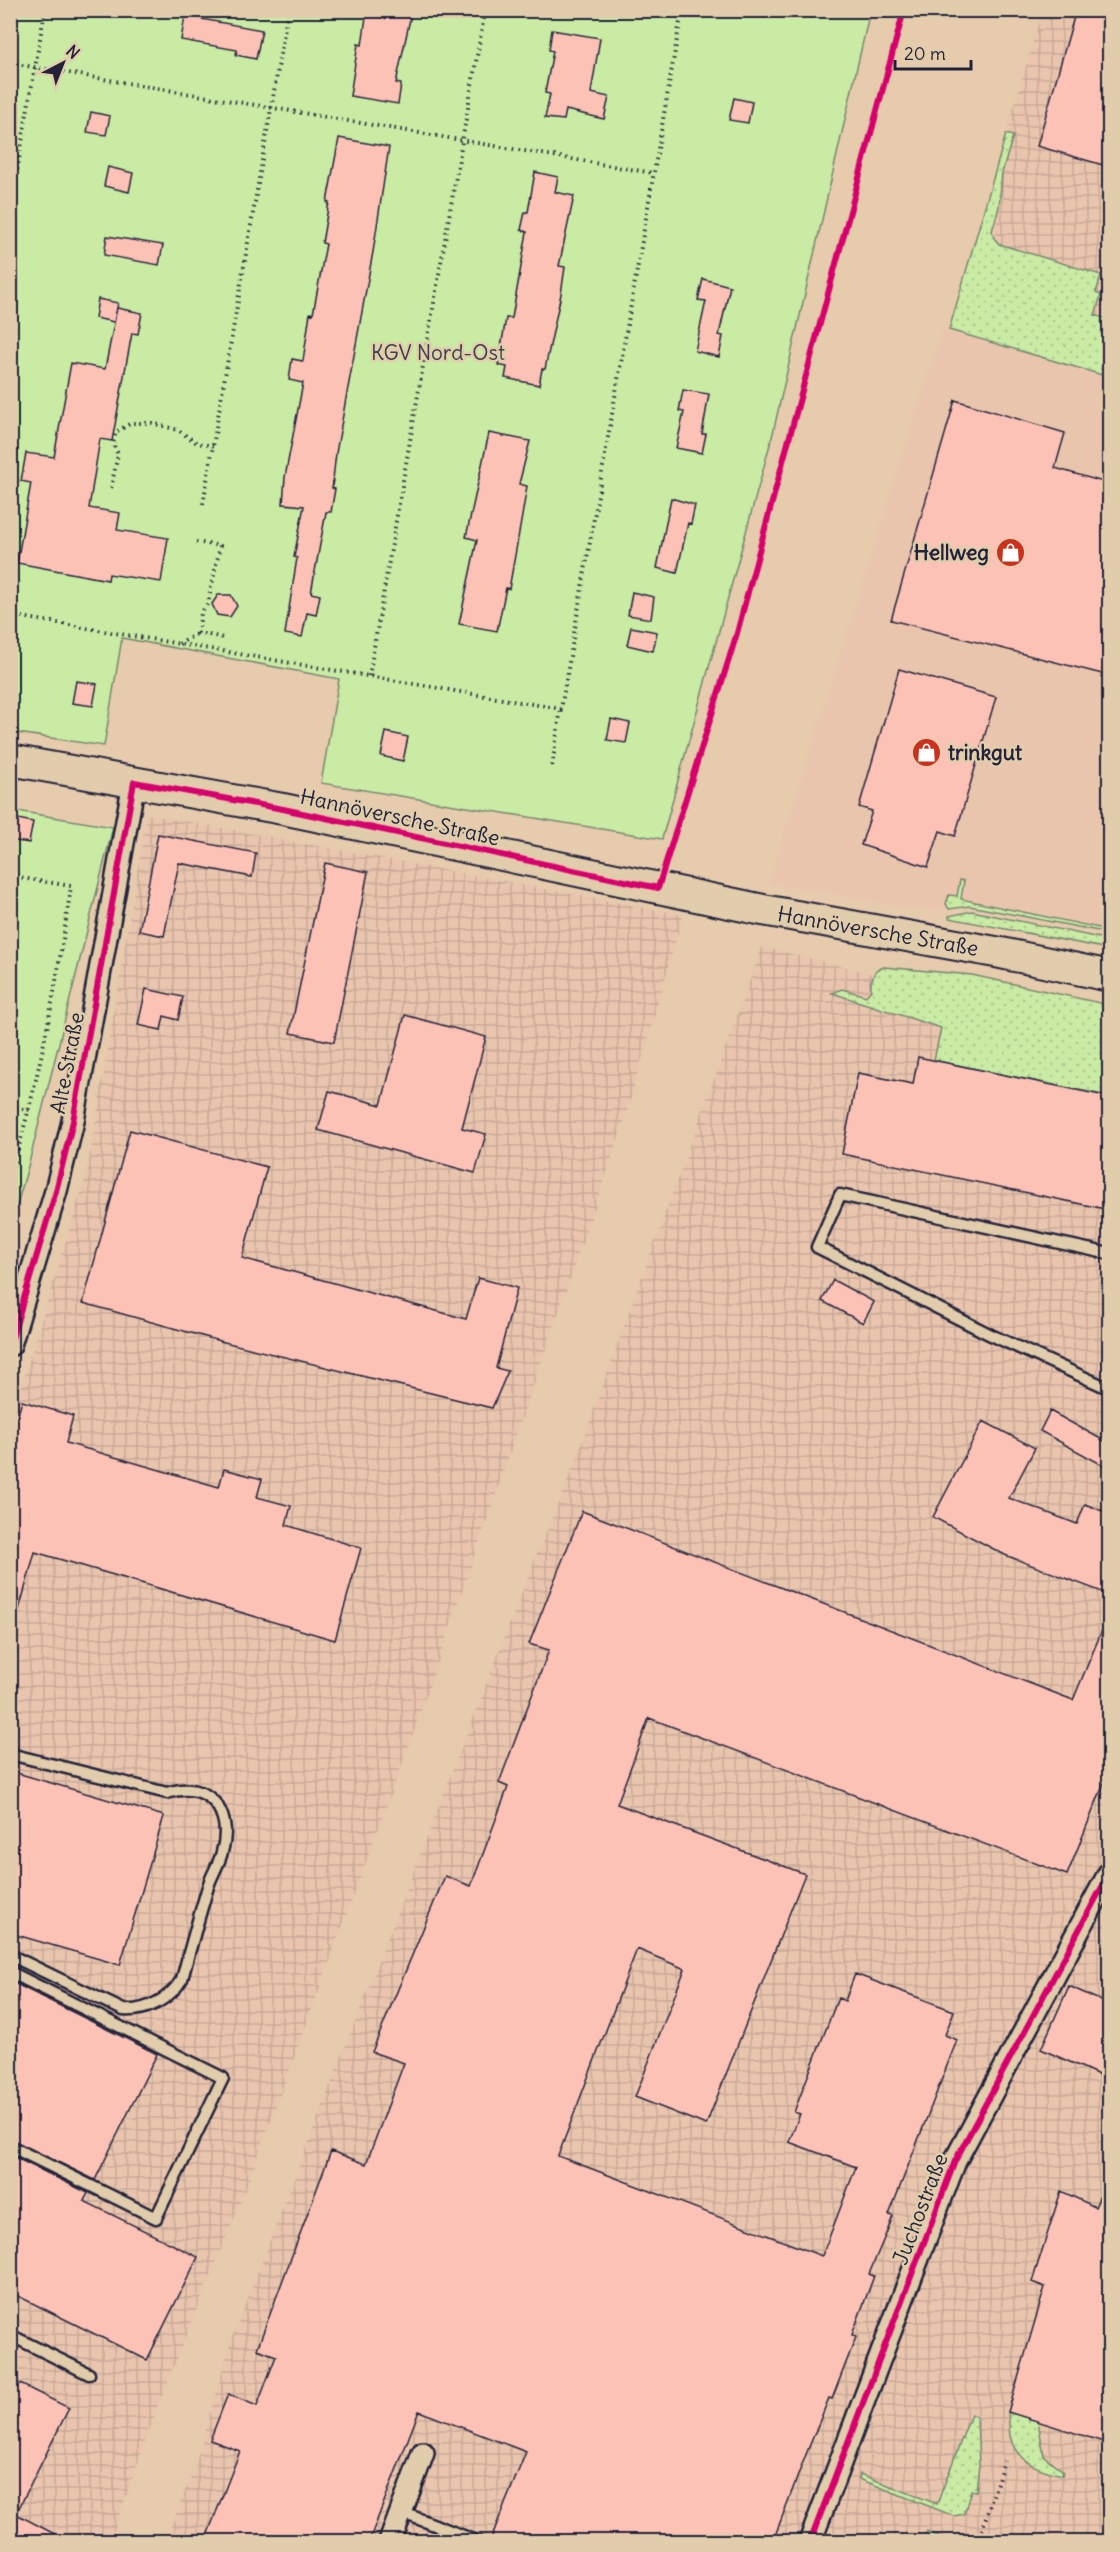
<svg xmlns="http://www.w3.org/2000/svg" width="1120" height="2552" viewBox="0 0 1120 2552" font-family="Delius,sans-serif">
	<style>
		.built { fill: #eac5ae }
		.industrial { fill: url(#industrial-grid) }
		.grass { fill: url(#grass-dots); stroke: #768670; stroke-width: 1.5 }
		.garden { fill: #c9eba4; stroke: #768670; stroke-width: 1.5 }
		.building { fill: #fdc2b6; stroke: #22223b; stroke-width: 1.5 }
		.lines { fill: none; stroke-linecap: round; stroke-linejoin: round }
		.service-casing { stroke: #22223b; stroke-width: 15 }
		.minor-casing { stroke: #22223b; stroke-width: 26 }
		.secondary-casing { stroke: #22223b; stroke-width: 34 }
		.path { stroke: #22223b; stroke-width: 4; stroke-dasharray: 1.5 4.5; stroke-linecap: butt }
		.service { stroke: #e1cdab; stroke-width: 10 }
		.minor { stroke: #e1cdab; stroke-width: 21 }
		.secondary { stroke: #e1cdab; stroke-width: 30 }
		.cycleway-casing { stroke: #e1cdab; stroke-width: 10 }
		.cycleway { stroke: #d6006c; stroke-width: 6 }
		.labels { text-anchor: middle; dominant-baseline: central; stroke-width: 5; stroke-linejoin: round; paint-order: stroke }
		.park-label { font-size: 21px; fill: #3b404b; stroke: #e1cdab }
		.poi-label { font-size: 21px; font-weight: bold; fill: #22223b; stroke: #e1cdab; text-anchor: end }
		.street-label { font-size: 21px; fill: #22223b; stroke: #e1cdab }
	</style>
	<defs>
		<pattern id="industrial-grid" width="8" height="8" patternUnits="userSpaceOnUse" patternTransform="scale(1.5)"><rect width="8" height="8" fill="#eac5ae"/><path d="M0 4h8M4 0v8" fill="none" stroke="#c8a997"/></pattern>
		<pattern id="grass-dots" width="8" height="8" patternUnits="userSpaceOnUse" patternTransform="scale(1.5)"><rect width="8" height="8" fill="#c9eba4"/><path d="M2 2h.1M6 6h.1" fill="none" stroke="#acc98e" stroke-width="1.8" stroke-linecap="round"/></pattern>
	</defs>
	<rect width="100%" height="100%" fill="#e7cbad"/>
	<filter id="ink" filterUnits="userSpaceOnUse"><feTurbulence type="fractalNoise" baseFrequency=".0167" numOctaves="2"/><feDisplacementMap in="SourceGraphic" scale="12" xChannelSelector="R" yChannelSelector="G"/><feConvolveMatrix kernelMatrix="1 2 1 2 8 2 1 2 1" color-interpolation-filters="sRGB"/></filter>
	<g filter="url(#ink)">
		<!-- built -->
		<path class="built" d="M942 328 1109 377V933L970 906 924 911 768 883Z"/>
		<!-- industrial -->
		<path class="industrial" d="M1042 11H1109V377L949 330Z
			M147 814 683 915 624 1122 413 1734 245 2191 159 2403 110 2541 11 2542V1421L87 1172Z
			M762 947 1109 1031V2541L165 2542 194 2469 230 2344 534 1561 569 1478Z"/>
		<!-- grass -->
		<path class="grass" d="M1006 134 1013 136 1002 173 999 207 992 231 994 238 999 244 1101 275 1096 293 1101 295 1095 315 1109 320V377L949 330Z
			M960 880 964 881 961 899 1109 930V933L970 906 949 909 946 904 949 895 957 896Z
			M972 911 1109 940V949L949 918V916Z
			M884 967 972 975 1109 1005V1096L934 1060 941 1028 832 993 842 989 866 996 871 990V982L876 970Z
			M1008 2412 1038 2421 1044 2456 1063 2471 1062 2475C1039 2470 1016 2462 1010 2436 1009 2428 1009 2420 1008 2412Z
			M971 2414 977 2418 979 2465 976 2491 971 2490 964 2514 954 2516 859 2479 860 2474 937 2504Z
			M927 2531 949 2541H923Z"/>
		<!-- garden -->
		<path class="garden" d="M10 11H870L772 437 662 839 321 783 339 679 122 638 104 746 11 732Z
			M11 810 113 827 29 1163 11 1226Z"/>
		<!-- building -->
		<path class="building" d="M367 10H412L396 83 401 84 398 104 350 96 358 44 362 45Z
			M1076 10H1110V167L1037 146Z
			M185 16 262 30 256 59 236 55 237 50 181 40Z
			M552 30 600 38 591 93 609 97 604 119 566 110 564 120 545 118 550 94 545 93 553 51 549 50Z
			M734 98 752 102 748 123 729 120Z
			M91 112 110 116 106 135 87 132Z
			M339 138 389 147 373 252 336 453 332 488 335 489 331 512H326L311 593 320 595 316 615 307 613 302 637 285 634 297 558 294 557 304 506 283 504 285 477 303 383 289 380 292 359 303 361 310 313 313 314 326 244 322 243 329 202H327Z
			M108 167 133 173 129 192 104 186Z
			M535 172 558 177 555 192 574 196 559 266 565 267 561 294 545 369H542L539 385 505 378 507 367 498 365 506 318H512L527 232 521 230 525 212H528Z
			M107 236 163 245 159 265 104 255Z
			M703 279 730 286 719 335 723 336 719 357 695 351 706 301 698 300Z
			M98 299 118 303 114 322 95 318Z
			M117 308 142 313 138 334 132 333 112 441 100 439 89 508 120 513 117 530 168 538 161 582 109 574 108 580 17 563 31 483 21 481 26 453 54 457 71 363 105 369Z
			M683 390 709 394 702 434H706L702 453 676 448 684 412 679 411Z
			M955 400 1065 433 1055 468 1110 484V676L891 620Z
			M489 433 530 441 519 484 527 486 522 516 509 589 506 588 497 631 459 624 477 540 466 537Z
			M671 498 695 505 691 524 688 523 677 573 657 568Z
			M632 592 654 597 651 619 628 615Z
			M218 595H231L237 606 230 617 217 615 212 604Z
			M631 627 657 632 653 651 627 645Z
			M899 669 996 697 955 836 940 831 928 867 861 845 872 811 859 807Z
			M76 681 97 684 93 706 72 703Z
			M611 719 630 723 626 743 607 740Z
			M386 732 408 737 403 761 381 756Z
			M13 818 33 822 29 843 10 840Z
			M158 834 256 853 252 877 179 863 164 936 139 931Z
			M325 863 368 872 334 1042 290 1033Z
			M146 989 183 997 178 1020 164 1016 161 1030 138 1025Z
			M405 1015 486 1037 462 1128 486 1134 475 1173 318 1130 329 1091 381 1105Z
			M918 1057 1110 1097V1210L842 1154 858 1073 913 1084Z
			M130 1130 267 1167 242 1258 466 1319 478 1278 517 1288 496 1368 508 1371 492 1408 220 1341 83 1303Z
			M833 1280 874 1302 863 1323 822 1301Z
			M22 1401 73 1416 66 1443 219 1487 224 1469 262 1479 257 1497 291 1506 286 1525 361 1548 335 1640 35 1552 17 1617 10 1616V1441Z
			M1050 1411 1110 1444V1469L1040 1431Z
			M983 1421 1035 1448 1009 1498 1077 1524 1085 1504 1110 1514V1595L1005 1555 933 1517Z
			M582 1511 1073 1700 1110 1611V1768L1067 1875 649 1718 617 1804 805 1874 706 2125 635 2097 685 1969 637 1949 558 2156 822 2256 856 2167 789 2142 800 2114 794 2112 838 1998 845 2001 855 1974 954 2011 945 2035 957 2040 889 2215 893 2216 888 2229 869 2274 874 2276 852 2335 856 2337 832 2399 829 2398 805 2457 773 2541H763L748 2536 746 2541H490L526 2452 419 2411 369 2541H205L240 2451 210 2440 228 2394 257 2406 276 2356 257 2349 331 2151 366 2164 404 2063 372 2052 445 1876 471 1886 508 1787 499 1783 549 1650 529 1644Z
			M10 1771 164 1816 120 1965 10 1933Z
			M10 1981 157 2054 95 2180 10 2139Z
			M1069 1986 1110 2005V2080L1041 2049Z
			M10 2155 88 2193 84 2201 198 2257 147 2360 10 2292Z
			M1110 2174V2444L1008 2412 1045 2287 1032 2282 1061 2191 1095 2207Z
			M10 2379 69 2408 16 2514 68 2541H10Z"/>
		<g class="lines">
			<defs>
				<path id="service" d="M1110 1254 840 1195 817 1247 991 1335 1110 1389
					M10 1754 167 1793C208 1779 234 1812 222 1852 219 1865 210 1877 207 1890 198 1920 190 1949 182 1979 170 1999 146 2012 123 2010L10 1955
					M10 1972 223 2078 156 2218 10 2146
					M10 2335 89 2374
					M401 2512 479 2542"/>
				<path id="minor" d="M10 1345 56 1191 73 1121 134 782
					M390 2542 423 2453
					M810 2542 955 2161 1110 1872"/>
				<path id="secondary" d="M10 760 283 809 763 910 1001 953 1110 976"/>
			</defs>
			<!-- service casing -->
			<use href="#service" class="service-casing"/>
			<!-- minor casing -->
			<use href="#minor" class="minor-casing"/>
			<!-- secondary casing -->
			<use href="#secondary" class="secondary-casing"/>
			<!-- path -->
			<path class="path" d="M10 63 653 173
				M10 211 45 10
				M111 488 118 454 113 444 116 432 131 423H152L178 430 197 443 213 446
				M203 504 288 10
				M196 542 220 546 208 603 201 613 198 633 224 638
				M10 615 561 709 682 10
				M179 644 198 633
				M369 676 485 10
				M552 766 561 709
				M10 876 71 886C57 985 39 1081 10 1177
				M10 1107 30 1110
				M982 2530 1004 2461"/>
			<!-- service -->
			<use href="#service" class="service"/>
			<!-- minor -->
			<use href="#minor" class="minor"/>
			<!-- secondary -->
			<use href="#secondary" class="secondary"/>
			<defs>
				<path id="cycleway" d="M10 1345 56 1191 73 1121 134 782 283 809 658 888 737 633 904 10
					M810 2542 955 2161 1110 1872"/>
			</defs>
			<!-- cycleway casing -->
			<use href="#cycleway" class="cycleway-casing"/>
			<!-- cycleway -->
			<use href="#cycleway" class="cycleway"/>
		</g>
	</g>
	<!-- icons -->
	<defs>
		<symbol id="shop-disc" viewBox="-11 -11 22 22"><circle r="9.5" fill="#c8321e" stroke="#e1cdab"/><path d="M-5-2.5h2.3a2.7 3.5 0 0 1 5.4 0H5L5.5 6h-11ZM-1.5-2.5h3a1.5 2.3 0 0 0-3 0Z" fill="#fff"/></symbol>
	</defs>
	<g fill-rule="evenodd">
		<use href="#shop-disc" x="994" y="536" width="33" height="33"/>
		<use href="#shop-disc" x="910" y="736" width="33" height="33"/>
	</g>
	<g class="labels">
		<!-- park labels -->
		<g class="park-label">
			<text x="438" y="352">KGV Nord-Ost</text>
		</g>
		<!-- poi labels -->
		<g class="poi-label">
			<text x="989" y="552">Hellweg</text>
			<text x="948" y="752" text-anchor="start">trinkgut</text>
		</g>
		<!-- street labels -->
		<g class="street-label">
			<text transform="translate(400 817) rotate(12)">Hannöversche Straße</text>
			<text transform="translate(878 931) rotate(10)">Hannöversche Straße</text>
			<text transform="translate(67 1063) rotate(-79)">Alte Straße</text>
			<text transform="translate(920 2209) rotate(-69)">Juchostraße</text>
		</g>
	</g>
	<!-- margin -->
	<rect width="1120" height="2552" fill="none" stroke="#e1cdab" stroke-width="36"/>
	<rect x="18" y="18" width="1084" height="2516" fill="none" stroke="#22223b" stroke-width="2" filter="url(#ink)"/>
	<!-- north arrow -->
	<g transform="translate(63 63) rotate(42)" stroke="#e1cdab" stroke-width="4.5" paint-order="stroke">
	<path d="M0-4.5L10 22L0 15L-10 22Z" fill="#22223b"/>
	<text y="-9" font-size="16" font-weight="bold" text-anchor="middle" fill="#22223b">N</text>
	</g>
	<!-- scale -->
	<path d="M895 60v9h76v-9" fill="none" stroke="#22223b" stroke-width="3"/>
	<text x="904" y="60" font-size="18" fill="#22223b" stroke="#e1cdab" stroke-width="4.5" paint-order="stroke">20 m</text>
</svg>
